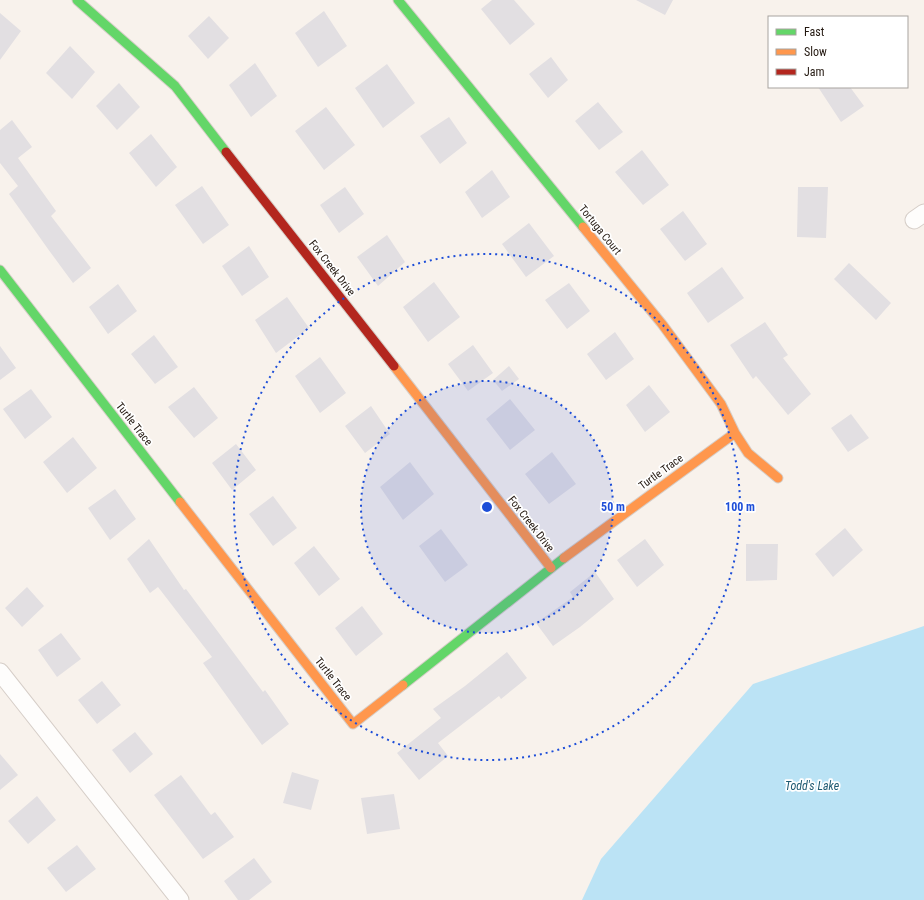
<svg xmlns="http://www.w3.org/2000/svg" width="924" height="900" viewBox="0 0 924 900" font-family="'Roboto Condensed',sans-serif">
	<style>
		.water { fill: #bbe3f5 }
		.building { fill: #e2dfe2 }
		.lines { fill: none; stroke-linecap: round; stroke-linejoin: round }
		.street-casing { stroke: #d6cec8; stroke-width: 19 }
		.fast-casing { stroke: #d6cec8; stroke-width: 11 }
		.slow-casing { stroke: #d6cec8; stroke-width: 11 }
		.jam-casing { stroke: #d6cec8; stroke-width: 11 }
		.street { stroke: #fefdfc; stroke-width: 17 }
		.fast { stroke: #63d668; stroke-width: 9 }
		.slow { stroke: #ff974d; stroke-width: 9 }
		.jam { stroke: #b3261e; stroke-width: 9 }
		.ring { fill: none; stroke: #1d4ed8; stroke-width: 2; stroke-dasharray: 2 4 }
		.labels { text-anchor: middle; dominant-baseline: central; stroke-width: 3.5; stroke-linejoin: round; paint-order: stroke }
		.street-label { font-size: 11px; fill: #231810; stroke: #fff }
		.water-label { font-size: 12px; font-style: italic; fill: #1d5971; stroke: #fff }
		.centre { fill: #1d4ed8; stroke: #fff; stroke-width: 2 }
		.ring-label { font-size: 12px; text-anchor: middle; font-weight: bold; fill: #1d4ed8; stroke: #fff; stroke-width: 3.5; stroke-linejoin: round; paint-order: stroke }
	</style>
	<rect width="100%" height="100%" fill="#f8f2ec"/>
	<!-- water -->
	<path class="water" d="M924 626V900H582L601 859 753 684Z"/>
	<!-- building -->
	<path class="building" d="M492 0H514L535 24 510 45 481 9Z
		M636 0H673L665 15Z
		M324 11 347 46 318 67 295 33Z
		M0 13 21 31 0 60Z
		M209 16 229 38 208 59 188 36Z
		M70 46 95 72 72 99 46 73Z
		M551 57 568 80 548 98 529 74Z
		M255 63 277 96 251 117 229 85Z
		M387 64 415 103 383 128 355 88Z
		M119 83 140 107 117 130 96 106Z
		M818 87H850L864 106 841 122Z
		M598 102 623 132 599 150 575 121Z
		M326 107 355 145 324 170 295 131Z
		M449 117 467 143 440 164 420 136Z
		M12 120 32 147 18 158 56 211 51 216 91 268 73 283 48 249 9 194 18 186 0 163V130Z
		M151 134 177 167 156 187 129 153Z
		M642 150 669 185 643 205 615 172Z
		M492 170 510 197 482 218 465 192Z
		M202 186 229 225 203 244 175 205Z
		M345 187 364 214 339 233 320 205Z
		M798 187H828L826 238 797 237Z
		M683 211 707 244 685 261 660 229Z
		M529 223 554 256 526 277 502 244Z
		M387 235 405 262 378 286 357 257Z
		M249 246 269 277 242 296 222 266Z
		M849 263 891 303 876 320 834 279Z
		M722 267 744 298 708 323 687 293Z
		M434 282 460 317 428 342 403 307Z
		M569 283 590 311 567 329 545 300Z
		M118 284 137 311 108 334 89 307Z
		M287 297 309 328 276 353 255 320Z
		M765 322 788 355 783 358 811 394 788 415 756 376 753 379 730 345Z
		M615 332 634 359 606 380 587 354Z
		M154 335 178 367 155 384 131 354Z
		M473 345 493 373 468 391 448 364Z
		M0 346 16 368 0 380Z
		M320 357 346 393 320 413 295 376Z
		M509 366 519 379 502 391 493 380Z
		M649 385 670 412 645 432 626 405Z
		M194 387 218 418 194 438 168 407Z
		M31 389 52 417 25 439 3 409Z
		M510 399 535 430 510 450 486 419Z
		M371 406 390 434 365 453 345 426Z
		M851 414 869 438 848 452 831 428Z
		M73 437 97 468 67 493 43 462Z
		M236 444 256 470 232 490 212 463Z
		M552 452 576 484 549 504 525 474Z
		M410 462 434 494 403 520 380 487Z
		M115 489 136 519 110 540 88 508Z
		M273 496 297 528 273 546 249 514Z
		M845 528 863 550 833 577 815 554Z
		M441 529 468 565 445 582 419 546Z
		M149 539 184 590 186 589 263 692 265 690 289 724 262 745 203 663 212 657 158 587 150 593 127 559Z
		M645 539 664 565 637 587 617 560Z
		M746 544H778L777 580 746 581Z
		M314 546 340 579 319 596 294 563Z
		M595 572 614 599 580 627 553 646 536 623 573 597 570 592Z
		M27 587 44 606 22 627 5 608Z
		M362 606 383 634 356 656 335 628Z
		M61 633 81 659 57 677 38 650Z
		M507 652 527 678 501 699 499 696 438 743 448 756 419 780 397 753 441 718 433 709 465 686Z
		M102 681 121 705 97 724 78 700Z
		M135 732 153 754 130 773 112 750Z
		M0 754 18 775 0 790Z
		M292 772 319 780 311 810 283 803Z
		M181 775 211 815 215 812 234 837 203 859 154 795Z
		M394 794 400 829 367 834 361 798Z
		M37 796 56 820 28 844 8 821Z
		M77 845 96 869 66 892 47 868Z
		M254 858 272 882 249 900H238L224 881Z"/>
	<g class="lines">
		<defs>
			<path id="street" d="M914 220 924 213
				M0 672 180 900"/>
			<path id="fast" d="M77 0 175 86 226 152
				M398 0 583 227
				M0 270 180 502
				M403 685 564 558"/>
			<path id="slow" d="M583 227 662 324 721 404 735 433 748 453 778 478
				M394 366 551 568
				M180 502 353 724 403 685
				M564 558 735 433"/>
			<path id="jam" d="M226 152 394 366"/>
		</defs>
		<!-- street casing -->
		<use href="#street" class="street-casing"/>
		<!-- fast casing -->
		<use href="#fast" class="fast-casing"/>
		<!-- slow casing -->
		<use href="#slow" class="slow-casing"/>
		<!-- jam casing -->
		<use href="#jam" class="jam-casing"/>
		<!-- street -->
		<use href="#street" class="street"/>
		<!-- fast -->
		<use href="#fast" class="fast"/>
		<!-- slow -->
		<use href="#slow" class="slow"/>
		<!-- jam -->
		<use href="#jam" class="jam"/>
	</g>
	<!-- distance rings -->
	<circle cx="487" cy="507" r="126" fill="#1d4ed8" fill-opacity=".12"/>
	<g class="ring">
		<circle cx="487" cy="507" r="126"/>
		<circle cx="487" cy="507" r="253"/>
	</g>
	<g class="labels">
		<!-- street labels -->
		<g class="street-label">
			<text transform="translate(600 230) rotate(51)">Tortuga Court</text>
			<text transform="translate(332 268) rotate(52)">Fox Creek Drive</text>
			<text transform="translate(134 424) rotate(52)">Turtle Trace</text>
			<text transform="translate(661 472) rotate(-36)">Turtle Trace</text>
			<text transform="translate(531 524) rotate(52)">Fox Creek Drive</text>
			<text transform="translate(333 679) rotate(52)">Turtle Trace</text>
		</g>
		<!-- water labels -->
		<g class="water-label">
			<text x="812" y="786">Todd's Lake</text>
		</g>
	</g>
	<circle cx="487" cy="507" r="6" class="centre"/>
	<g class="ring-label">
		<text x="613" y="511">50 m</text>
		<text x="740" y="511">100 m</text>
	</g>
	<!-- legend -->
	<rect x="768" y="16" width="140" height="72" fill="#ffffff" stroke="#a7a39f"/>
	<rect x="776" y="29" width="20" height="6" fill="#63d668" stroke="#a7a39f"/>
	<text x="804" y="36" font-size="12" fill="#231810">Fast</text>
	<rect x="776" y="49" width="20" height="6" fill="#ff974d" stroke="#a7a39f"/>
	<text x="804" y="56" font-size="12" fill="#231810">Slow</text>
	<rect x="776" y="69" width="20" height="6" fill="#b3261e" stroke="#a7a39f"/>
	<text x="804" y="76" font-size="12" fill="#231810">Jam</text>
</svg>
